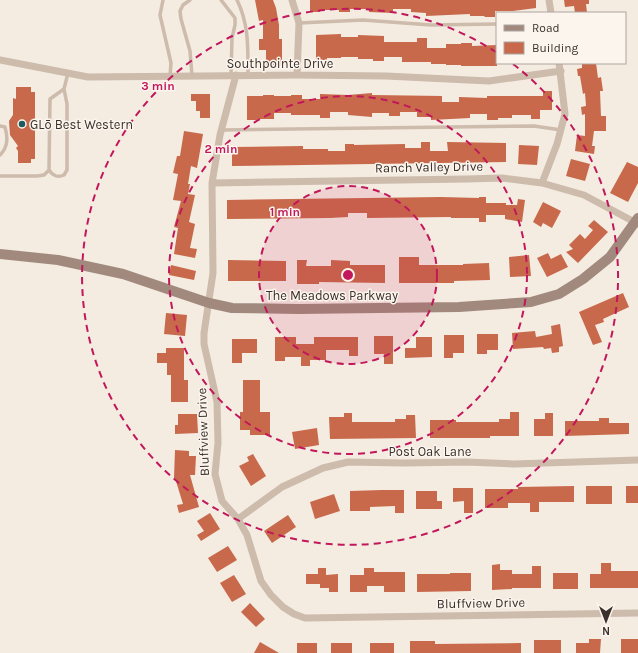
<svg xmlns="http://www.w3.org/2000/svg" width="638" height="653" viewBox="0 0 638 653" font-family="Karla,sans-serif">
	<style>
		.building { fill: #c8694b }
		.lines { fill: none; stroke-linecap: round; stroke-linejoin: round }
		.lane { stroke: #cdbbac; stroke-width: 3.5 }
		.street { stroke: #cdbbac; stroke-width: 7 }
		.secondary { stroke: #a18a7d; stroke-width: 10 }
		.ring { fill: none; stroke: #c2185b; stroke-width: 2; stroke-dasharray: 7 5 }
		.poi-dot { fill: #1f5a5e; stroke: #fbf5ee; stroke-width: 1.5 }
		.labels { text-anchor: middle; dominant-baseline: central; stroke-width: 3; stroke-linejoin: round; paint-order: stroke }
		.street-label { font-size: 13px; fill: #3b302b; stroke: #fbf5ee }
		.poi-label { font-size: 13px; fill: #3b302b; stroke: #fbf5ee; text-anchor: start }
		.centre { fill: #c2185b; stroke: #fbf5ee; stroke-width: 2 }
		.ring-label { font-size: 12px; text-anchor: middle; font-weight: bold; fill: #c2185b; stroke: #fbf5ee; stroke-width: 3; stroke-linejoin: round; paint-order: stroke }
	</style>
	<rect width="100%" height="100%" fill="#f4ebe1"/>
	<!-- building -->
	<path class="building" d="M255 0H273L276 8 279 25V39H282V65H266V50H259V39H263V20L259 21Z
		M310 0H536V8L513 11H495V17H485L484 16H470V14L426 16V13L411 12V9H393V13L369 12V9H350V12H339V10H320V12H310Z
		M564 0H589V4H586L587 13H575L574 6 565 7Z
		M341 34V37H358V35L384 36V42H417V38H427V48H446V44H461V43H472V46L497 45V66H461V65H446V64H431V62H402V57H384V61H373V59H358V57H341V58H327V60H316V35Z
		M582 63H596L598 78 601 77 603 91H600L601 116H606V131H594L592 146H595L594 154 575 151 577 135 585 136V114L582 115 581 107 586 106 585 93 583 94 580 76H578L577 69 582 68Z
		M16 87H31V92H35V159H31V163H18V151L16 148 18 146 10 135 9 121 13 115V98L16 99Z
		M543 91H552V110H540V119H531V115H512V118H498V120H487V114H470V118L431 120V117H417V112H400V116H389V113H372V117L348 115V112H330V118H320V115H291V113H274V119H257V120H247V96H263V95H274V96H291V95H302V99H320V94L348 95 372 93V95L442 96V102H459V97L487 98V96H543Z
		M191 94H210V118H200V111H196V101H191Z
		M184 131 203 134 197 168 191 166 188 184H190L188 194 195 195 189 222 195 224 190 248 197 249 195 258 174 254 178 228 174 227 181 201 173 200 178 174 173 173 177 156H180Z
		M421 142H430V151H448L447 142 506 143V162L232 166V147L303 146V149H328V151H345V144H354V145L405 144V148H421Z
		M519 145 539 146 537 165 518 164Z
		M571 159 590 164 585 181 566 176Z
		M627 162 638 167V183L628 202 610 193Z
		M441 197 479 198V197H486V203H506V205H517L518 199 525 200 522 222 505 219V215H486V222H479V218H451V217L367 218V213H348V217L330 218 227 219V200Z
		M543 202 561 211 552 228 543 223 541 227 533 222Z
		M594 220 608 232 578 263 566 252 573 249 569 245 580 234 585 239 593 230 588 226Z
		M548 253 551 259 561 254 568 267 547 277 537 258Z
		M529 255 531 276 510 277 509 257Z
		M399 257H419V265H463V264L489 263 490 280 454 281V283H399Z
		M228 260 286 261V281H228Z
		M297 260H307L306 266H331V260L350 261V265H385V283L319 282V284H297Z
		M171 265 196 271 194 280 169 275Z
		M623 293 629 307 603 319 604 322 595 325 602 342 593 345 579 312Z
		M166 313 187 315 185 336 164 334Z
		M560 324 563 346 559 347V352L552 353 551 348 544 349 543 347 513 349 512 333 535 331 536 337 552 334 551 326Z
		M477 334H498V350H487V354H477Z
		M444 335H464V353H453V358H444Z
		M374 336H393V364H384V354H374Z
		M275 337H296V344H314V337H358V356H349V350H326V360H310V366H301V357H285V361H275Z
		M416 337H432V357L405 358V348H416Z
		M232 339H257V353H242V363H232Z
		M166 348H184V380H188V402H171V375H167V363H157V353H166Z
		M243 380H260V412H270V435H250V430H240V412H243Z
		M510 412H519V436H490V438H430V420H456V422H499V419H510Z
		M344 413H352V422H395V419H406V415H415L416 438 330 439 329 417H344Z
		M545 413H553V436H534V419H545Z
		M178 414H197L198 433 175 434V425H178Z
		M599 418H609V423H629V434L565 436V421H599Z
		M317 428 319 445 295 449 292 432Z
		M175 450 189 451V456H196L195 475H190L199 507 179 513 177 505 183 504 175 478H174Z
		M253 454 266 476 251 486 239 466 249 461 247 457Z
		M574 486V502H539V512H530V503H508V508H485V489H518V487Z
		M586 486H612V504H586Z
		M626 486H638V503H626Z
		M453 488H473V513H464V501L453 502Z
		M382 490H404V513H395V506L370 507V511H350V491Z
		M416 491H437V501H442V509H416Z
		M334 494 340 511 315 519 310 502Z
		M210 513 220 529 201 541 197 535 204 531 197 521Z
		M288 515 296 527 272 543 264 531Z
		M228 546 237 560 217 572 208 558Z
		M601 563H611V571H638V588H590V574H601Z
		M500 564V570H512V574H532V566H541V588H512V589L492 590V565Z
		M318 568H326V575L338 574V592H329V588H320V584H306V574H318Z
		M364 568H374V572H405V592H384V586H367V592H350V575H364Z
		M450 573H471V591L417 592V574H450Z
		M553 573H578V589H553Z
		M234 575 246 594 232 602 220 583Z
		M250 603 265 619 256 627 241 612Z
		M589 639H601L600 653H576V643H589Z
		M621 639H638V653H621Z
		M534 640H561V653H534Z
		M410 641H435V644L521 643V653H410Z
		M260 642 279 653H254Z
		M297 643H317V653H297Z
		M331 643H352V653H331Z
		M370 643H394V653H370Z"/>
	<g class="lines">
		<!-- lane -->
		<path class="lane" d="M163 0 160 15 171 63 170 76
			M190 0 183 5 180 11 181 19 190 51 192 76
			M221 0 235 18V25L232 38 231 75
			M237 0C249 24 248 49 248 75
			M299 23 363 20 431 25 497 24
			M0 126 5 127C8 138 8 147 0 155
			M222 130 534 126 561 130
			M49 170C53 176 57 178 64 175L67 170V104L64 89
			M0 176H37L44 175 49 170 50 99 64 89 68 73"/>
		<!-- street -->
		<path class="street" d="M292 0 299 23 297 75
			M549 0 551 13
			M0 60 88 77 297 75 386 76 489 81 561 71
			M236 75 220 135 212 183 213 273 204 333V344L217 402 218 443 215 474 222 501 238 519 247 535 261 581 271 595 283 607 294 614 305 618 638 613
			M212 183 466 179 502 178 542 183 584 195 638 224
			M542 183 557 144 565 114 559 63
			M238 519 282 487 323 468 348 462 404 463 466 462 514 464 638 460"/>
		<!-- secondary -->
		<path class="secondary" d="M0 254 58 260 123 274 209 303 232 308 298 309 459 307 531 302 559 294 583 279 610 257 638 218"/>
	</g>
	<!-- distance rings -->
	<circle cx="348" cy="275" r="89" fill="#c2185b" fill-opacity=".12"/>
	<g class="ring">
		<circle cx="348" cy="275" r="89"/>
		<circle cx="348" cy="275" r="179"/>
		<path d="M513 64A268 268 0 1 1 496 52"/>
	</g>
	<!-- markers -->
	<circle class="poi-dot" cx="22" cy="124" r="4"/>
	<g class="labels">
		<!-- street labels -->
		<g class="street-label">
			<text x="280" y="63">Southpointe Drive</text>
			<text transform="translate(429 167) rotate(-1)">Ranch Valley Drive</text>
			<text x="332" y="295">The Meadows Parkway</text>
			<text transform="translate(203 432) rotate(-92)">Bluffview Drive</text>
			<text x="430" y="451">Post Oak Lane</text>
			<text transform="translate(481 603) rotate(-1)">Bluffview Drive</text>
		</g>
		<!-- poi labels -->
		<g class="poi-label">
			<text x="30" y="124">GLō Best Western</text>
		</g>
	</g>
	<circle cx="348" cy="275" r="6" class="centre"/>
	<g class="ring-label">
		<text x="158" y="90">3 min</text>
		<text x="221" y="153">2 min</text>
		<text x="285" y="216">1 min</text>
	</g>
	<!-- legend -->
	<rect x="496" y="12" width="130" height="52" fill="#fbf5ee" stroke="#aea6a0"/>
	<rect x="504" y="25" width="20" height="6" fill="#a18a7d" stroke="#aea6a0"/>
	<text x="532" y="32" font-size="12" fill="#3b302b">Road</text>
	<rect x="504" y="42" width="20" height="12" fill="#c8694b" stroke="#aea6a0"/>
	<text x="532" y="52" font-size="12" fill="#3b302b">Building</text>
	<!-- north arrow -->
	<g transform="translate(606 621) rotate(180)" stroke="#fbf5ee" stroke-width="3" paint-order="stroke">
	<path d="M0-3L7 15L0 10L-7 15Z" fill="#3b302b"/>
	<text y="-6" font-size="11" font-weight="bold" text-anchor="middle" fill="#3b302b">N</text>
	</g>
</svg>
